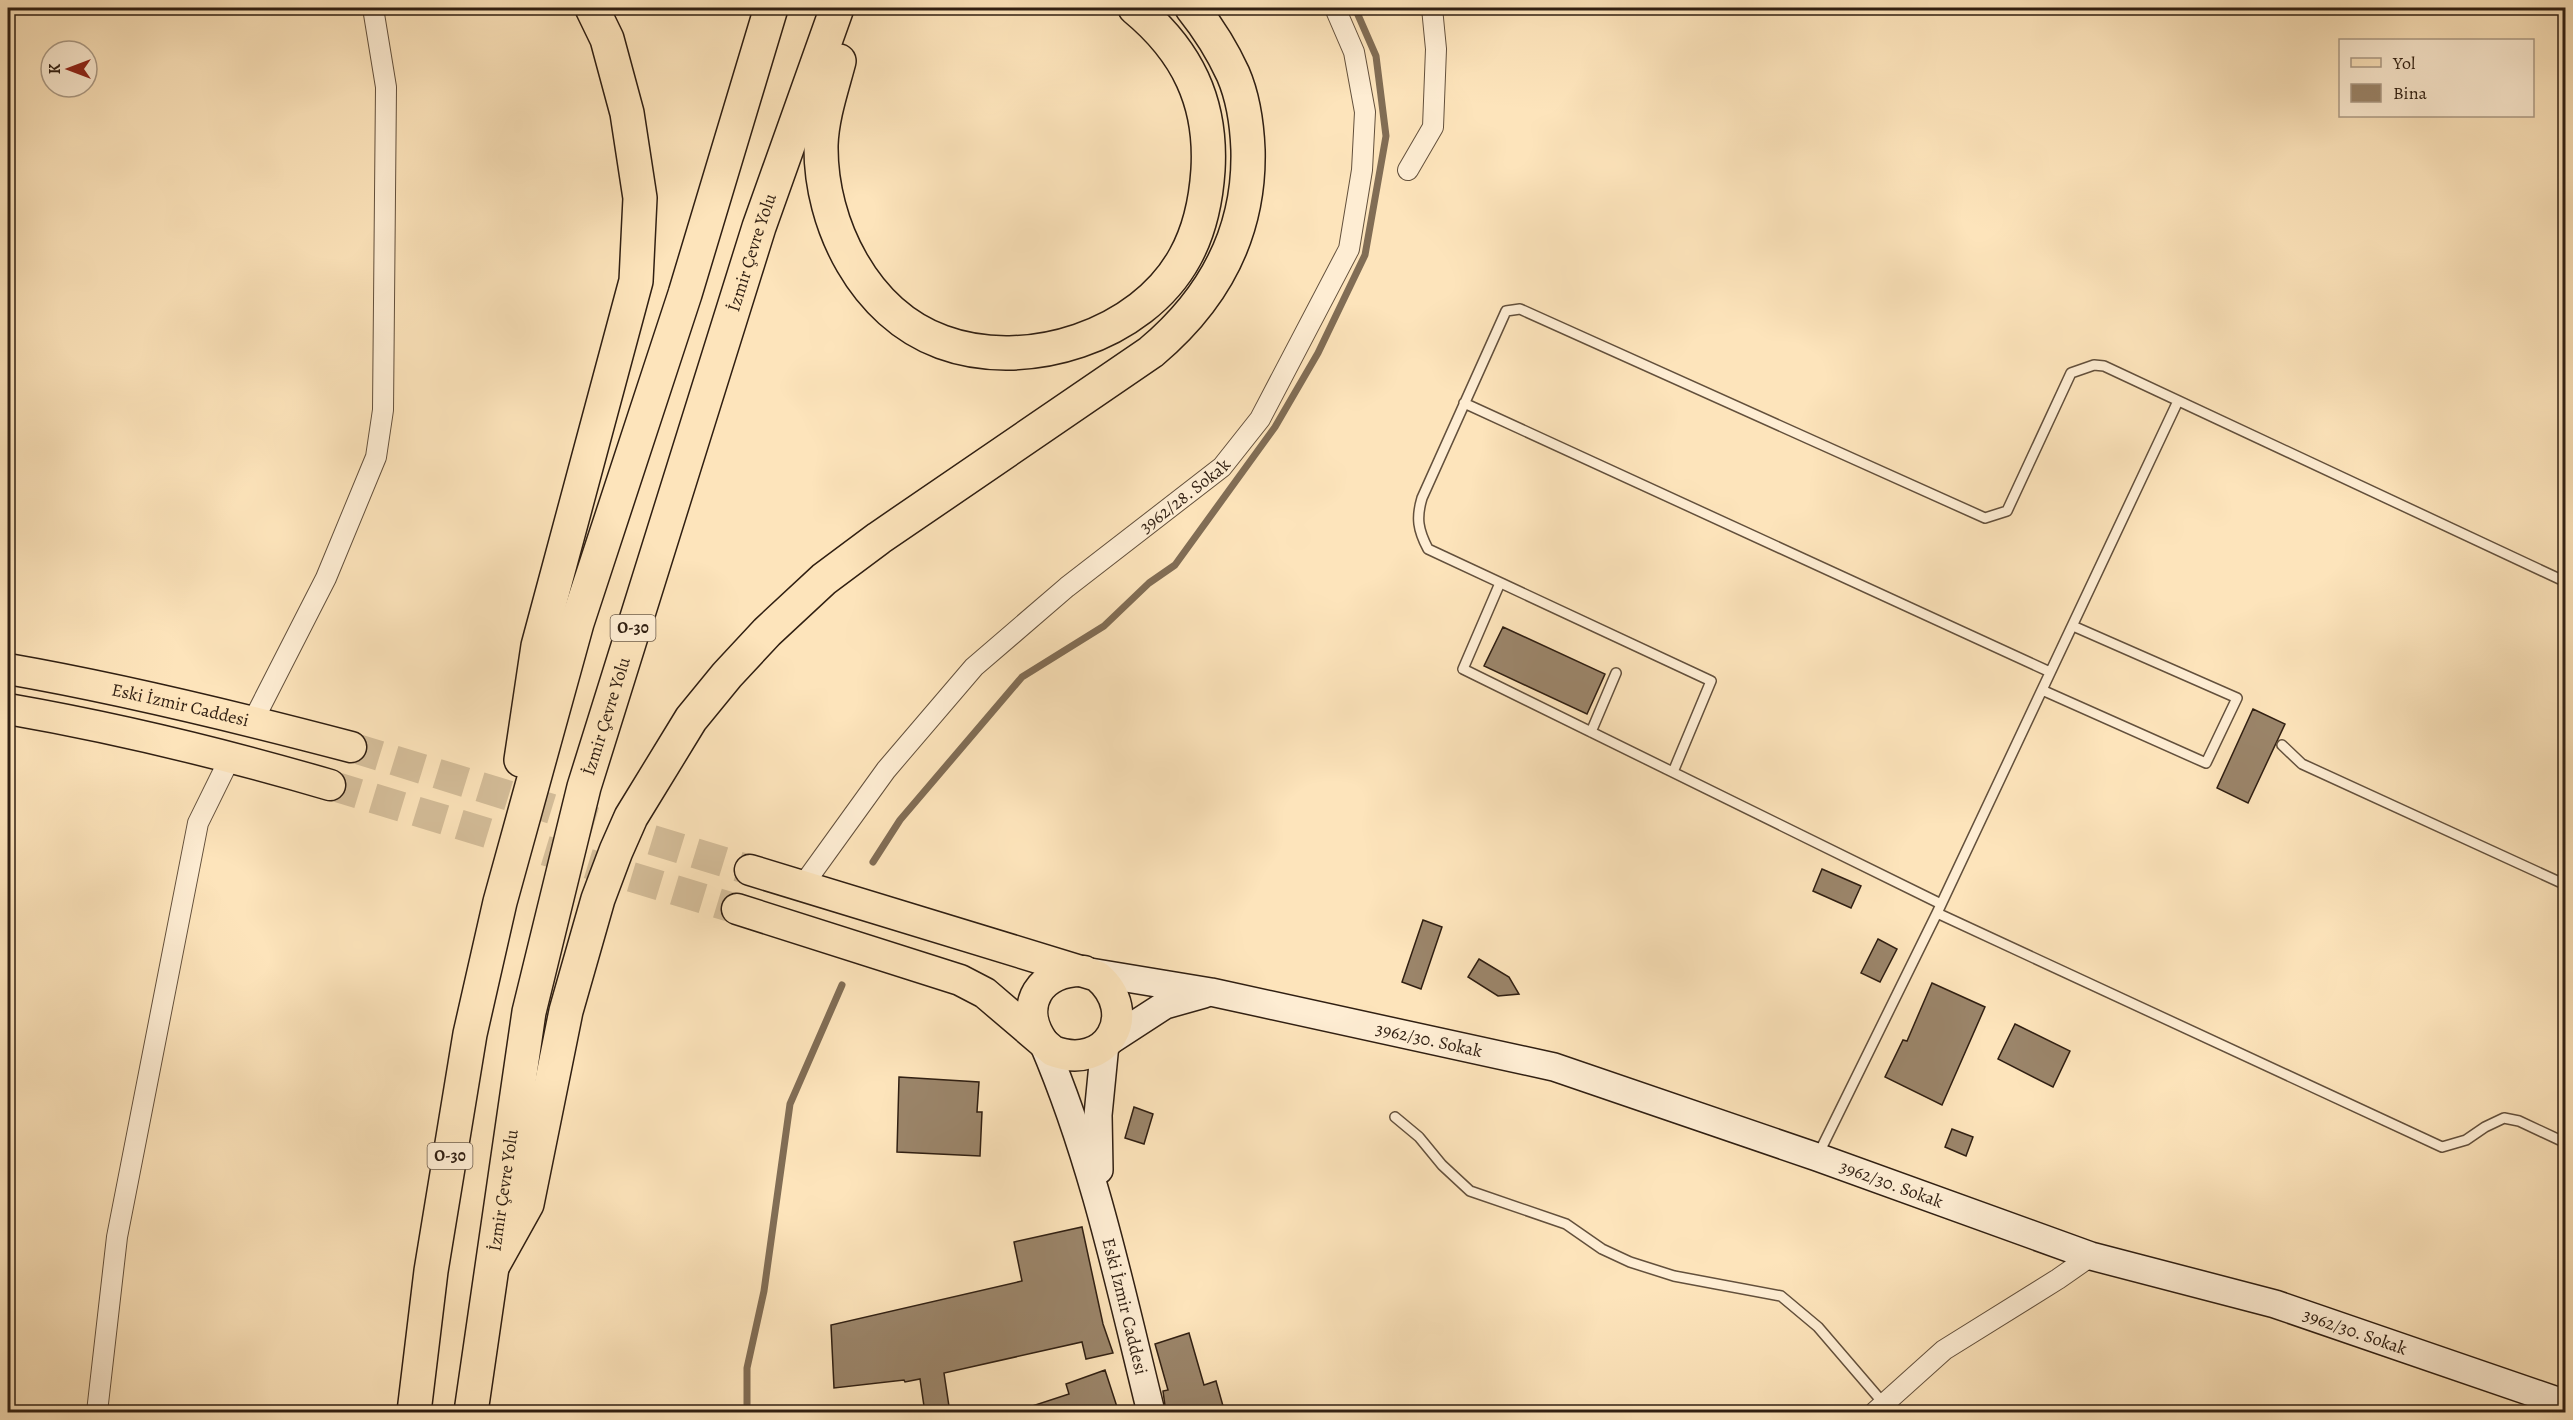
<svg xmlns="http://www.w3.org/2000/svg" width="2573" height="1420" viewBox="0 0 2573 1420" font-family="Alegreya,serif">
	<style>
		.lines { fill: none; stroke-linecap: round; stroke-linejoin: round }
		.stream { stroke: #816d55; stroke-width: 7 }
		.building { fill: #9b856a; stroke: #301f12; stroke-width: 1.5 }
		.primary-tunnel { stroke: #d4bd99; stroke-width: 30; stroke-dasharray: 30 15; stroke-linecap: butt }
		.lane-casing { stroke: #63503c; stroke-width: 12 }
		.street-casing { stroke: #63503c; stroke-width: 22 }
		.secondary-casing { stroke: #301f12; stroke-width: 30 }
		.primary-casing { stroke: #301f12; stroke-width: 33 }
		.highway-casing { stroke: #301f12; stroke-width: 36 }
		.lane { stroke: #feedd3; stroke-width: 9 }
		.street { stroke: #feedd3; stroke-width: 20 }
		.secondary { stroke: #feedd3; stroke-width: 27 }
		.primary { stroke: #fde4bb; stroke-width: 30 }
		.highway { stroke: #fde4bb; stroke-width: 33 }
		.labels { text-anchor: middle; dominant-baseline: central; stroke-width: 4.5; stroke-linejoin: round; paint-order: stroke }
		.shield { fill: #feedd3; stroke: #6e5d4c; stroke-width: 1.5 }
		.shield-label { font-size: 16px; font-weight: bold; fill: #301f12 }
		.street-label { font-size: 18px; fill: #301f12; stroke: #feedd3 }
	</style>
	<rect width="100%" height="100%" fill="#fde4bb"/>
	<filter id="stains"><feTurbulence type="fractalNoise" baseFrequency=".00333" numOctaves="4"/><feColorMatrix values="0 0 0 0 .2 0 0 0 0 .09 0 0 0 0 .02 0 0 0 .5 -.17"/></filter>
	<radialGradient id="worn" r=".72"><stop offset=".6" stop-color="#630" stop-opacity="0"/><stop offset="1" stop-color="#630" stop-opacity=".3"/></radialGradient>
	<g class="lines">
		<!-- stream -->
		<path class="stream" d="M873 862 900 820 1022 677 1104 626 1149 583 1175 565 1275 427 1318 353 1365 255 1386 136 1376 56 1355 8
			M747 1412V1368L764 1291 790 1104 842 985"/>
	</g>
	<!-- building -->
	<path class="building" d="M1503 627 1605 674 1587 714 1484 666Z
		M2253 709 2285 724 2248 803 2217 788Z
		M1822 869 1861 886 1851 908 1813 891Z
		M1423 920 1442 927 1421 989 1402 982Z
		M1878 939 1897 949 1880 982 1861 973Z
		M1479 959 1509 977 1519 994 1498 996 1468 977Z
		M1932 983 1985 1007 1942 1105 1885 1077 1903 1040 1907 1041Z
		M2015 1024 2070 1051 2053 1087 1998 1059Z
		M899 1077 979 1082 977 1112H982L980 1156 897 1152Z
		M1134 1107 1153 1114 1144 1144 1125 1138Z
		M1952 1129 1973 1137 1966 1156 1945 1147Z
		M1082 1227 1103 1324 1113 1353 1086 1359 1082 1342 944 1373 950 1413H925L920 1379 905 1382 904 1380 834 1388 831 1325 1022 1281 1014 1242Z
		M1189 1333 1204 1385 1216 1381 1225 1413H1166L1163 1391 1168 1390 1155 1344Z
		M1105 1370 1119 1413H1023V1409L1069 1394 1066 1384Z"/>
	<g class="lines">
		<!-- primary-tunnel -->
		<path class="primary-tunnel" d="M351 747 750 870
			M330 785 737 909"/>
		<defs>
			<path id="lane" d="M1464 403 2050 672
				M1500 583 1463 669 1941 904
				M2042 690 2206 763 2237 698 2073 626
				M1591 732 1616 673
				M2282 745 2302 764 2566 885
				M1673 772 1711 681 1428 549C1418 530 1416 518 1422 498L1506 311 1520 309 1985 518 2007 511 2071 373 2094 365 2104 366 2566 582
				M1937 913 2442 1147 2466 1140 2485 1127 2504 1118 2519 1121 2566 1143
				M1395 1117 1419 1137 1442 1165 1470 1191 1566 1224 1602 1249 1630 1262 1674 1276 1781 1296 1818 1327 1885 1405
				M1818 1155 1937 913 2178 401"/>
			<g id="street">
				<path d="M1408 170 1433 127 1436 49 1432 8"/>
				<path d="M253 721 326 578 376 457 383 410 386 87 373 8"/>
				<path id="s1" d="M803 885 886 770 974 667 1067 587 1222 467 1260 419 1349 249 1362 170 1365 112 1354 52 1335 8"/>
				<path d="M97 1412 117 1237 198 823 231 756"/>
				<path d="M1875 1412 1944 1350 2058 1279 2091 1256"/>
			</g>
			<g id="secondary">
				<path id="s2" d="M1084 971 1211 992 1554 1067 1817 1157 2091 1256 2275 1304 2566 1404"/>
				<path id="s3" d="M1043 1043C1094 1162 1120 1287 1151 1412"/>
				<path d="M1099 1170 1098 1115 1105 1044 1165 1005 1204 994"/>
			</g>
			<g id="primary">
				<path id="s4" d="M8 669C123 689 237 717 351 747"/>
				<path d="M8 709C117 728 224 754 330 785"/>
				<path d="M737 909 960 980 985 993 1053 1051C1107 1072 1141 1013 1097 976L750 870"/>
				<path d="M1043 1042C1017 1005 1041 969 1084 971"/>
			</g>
			<g id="highway">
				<path d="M839 61C832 88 822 116 821 145 820 225 865 314 942 342 1026 373 1142 336 1185 257 1200 230 1206 200 1208 170 1212 102 1187 51 1135 8"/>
				<path d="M521 760 538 646 636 281 640 198 627 113 607 39 592 8"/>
				<path d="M493 1265 527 1204 566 1011 598 899 616 851 631 817 691 719 727 675 767 632 824 579 879 538 1151 352C1214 299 1250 233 1248 150 1247 124 1243 97 1233 74 1222 50 1208 28 1192 8"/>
				<path d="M414 1412 431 1271 470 1034 500 902 577 623 685 294 771 8"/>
				<path id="s5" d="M471 1412 529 1012 584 787 759 227 837 8"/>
			</g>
		</defs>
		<!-- lane casing -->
		<use href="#lane" class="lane-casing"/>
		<!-- street casing -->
		<use href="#street" class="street-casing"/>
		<!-- secondary casing -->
		<use href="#secondary" class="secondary-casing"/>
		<!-- primary casing -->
		<use href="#primary" class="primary-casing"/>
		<!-- highway casing -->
		<use href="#highway" class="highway-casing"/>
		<!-- lane -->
		<use href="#lane" class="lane"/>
		<!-- street -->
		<use href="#street" class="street"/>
		<!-- secondary -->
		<use href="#secondary" class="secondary"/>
		<!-- primary -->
		<use href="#primary" class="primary"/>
		<!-- highway -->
		<use href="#highway" class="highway"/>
	</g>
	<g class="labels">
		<!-- shield labels -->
		<g class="shield">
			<rect x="610.5" y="615" width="45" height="26" rx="4.5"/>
			<rect x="427.5" y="1143" width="45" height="26" rx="4.5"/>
		</g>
		<g class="shield-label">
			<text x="633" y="628">O-30</text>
			<text x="450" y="1156">O-30</text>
		</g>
		<!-- street labels -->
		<g class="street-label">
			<text stroke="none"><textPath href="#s5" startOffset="1196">İzmir Çevre Yolu</textPath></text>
			<text stroke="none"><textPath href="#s1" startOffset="549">3962/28. Sokak</textPath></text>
			<text stroke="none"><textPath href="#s4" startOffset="176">Eski İzmir Caddesi</textPath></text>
			<text stroke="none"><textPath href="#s5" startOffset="710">İzmir Çevre Yolu</textPath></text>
			<text stroke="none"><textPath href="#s2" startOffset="352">3962/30. Sokak</textPath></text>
			<text stroke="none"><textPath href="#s2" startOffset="837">3962/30. Sokak</textPath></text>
			<text stroke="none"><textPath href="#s5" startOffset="224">İzmir Çevre Yolu</textPath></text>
			<text stroke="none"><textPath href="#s3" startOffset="276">Eski İzmir Caddesi</textPath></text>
			<text stroke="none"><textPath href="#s2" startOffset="1324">3962/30. Sokak</textPath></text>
		</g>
	</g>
	<!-- margin -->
	<rect width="2573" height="1420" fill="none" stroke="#fde4bb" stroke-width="30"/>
	<rect x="9" y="9" width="2555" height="1402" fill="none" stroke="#301f12" stroke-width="3"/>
	<rect x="15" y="15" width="2543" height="1390" fill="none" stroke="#301f12" stroke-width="1.5"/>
	<!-- legend -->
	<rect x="2339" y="39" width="195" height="78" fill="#feedd3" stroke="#ac9b86" stroke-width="1.5"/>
	<rect x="2351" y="58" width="30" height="9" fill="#fde4bb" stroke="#ac9b86" stroke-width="1.5"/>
	<text x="2393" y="69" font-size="18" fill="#301f12">Yol</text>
	<rect x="2351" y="84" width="30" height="18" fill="#9b856a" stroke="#ac9b86" stroke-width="1.5"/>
	<text x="2393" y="99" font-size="18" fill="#301f12">Bina</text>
	<!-- north arrow -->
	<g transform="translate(69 69) rotate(270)"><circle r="28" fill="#feedd3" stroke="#ac9b86" stroke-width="1.5"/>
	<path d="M0-4.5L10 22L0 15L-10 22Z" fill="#8f2418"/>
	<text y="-9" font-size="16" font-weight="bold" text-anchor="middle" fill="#301f12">K</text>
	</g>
	<rect width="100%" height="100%" filter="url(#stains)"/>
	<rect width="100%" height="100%" fill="url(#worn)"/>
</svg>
